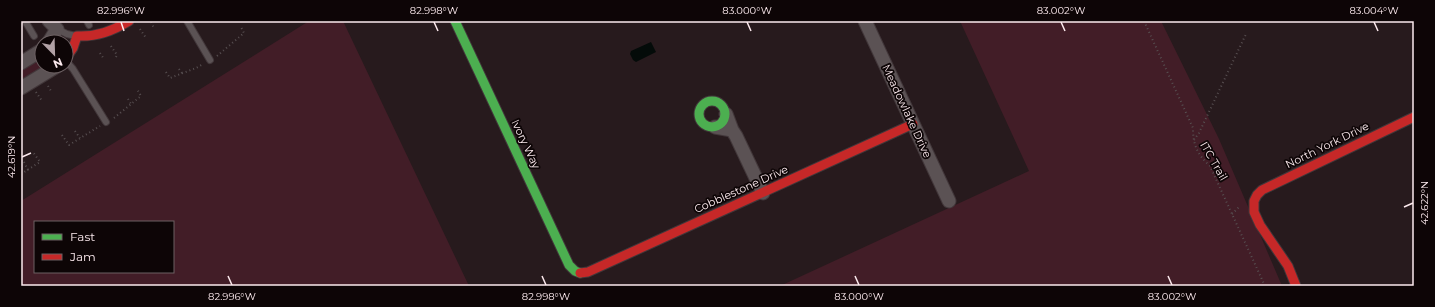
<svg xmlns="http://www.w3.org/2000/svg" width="1435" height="307" viewBox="0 0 1435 307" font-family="Montserrat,sans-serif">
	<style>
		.green { fill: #421d27; fill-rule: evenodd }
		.water { fill: #040b09 }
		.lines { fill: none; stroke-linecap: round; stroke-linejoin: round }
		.lane-casing { stroke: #42373a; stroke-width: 8 }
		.street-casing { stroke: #42373a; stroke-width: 15 }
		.fast-casing { stroke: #42373a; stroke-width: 11 }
		.jam-casing { stroke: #42373a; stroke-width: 11 }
		.path { stroke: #574f51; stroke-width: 2; stroke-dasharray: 1 3; stroke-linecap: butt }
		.lane { stroke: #5b5254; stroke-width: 6 }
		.street { stroke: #5b5254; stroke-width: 13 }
		.fast { stroke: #4caf50; stroke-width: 9 }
		.jam { stroke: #c62828; stroke-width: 9 }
		.ticks { fill: none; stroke: #fceaee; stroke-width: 1.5 }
		.labels { text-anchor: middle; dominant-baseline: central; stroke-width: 3.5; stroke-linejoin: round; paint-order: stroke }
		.street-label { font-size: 11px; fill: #fceaee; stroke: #0d0506 }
		.neatline { fill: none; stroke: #fceaee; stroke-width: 1.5 }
		.ticks-label { font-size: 10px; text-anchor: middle; fill: #fceaee }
	</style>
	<rect width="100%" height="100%" fill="#271a1d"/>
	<!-- green -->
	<path class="green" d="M309 21H343L469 286H21V201ZM35 222H173V272H35Z
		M960 21H1161L1219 139 1282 286H780L1029 171Z
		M42 55V66H47L21 82V68Z"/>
	<!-- water -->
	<path class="water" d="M651 42 656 52 636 62 633 60 630 54 631 51Z"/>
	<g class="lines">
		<defs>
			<path id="lane" d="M25 21 34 36
				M87 21 89 25
				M187 21 210 60
				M57 29 67 34 76 36
				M66 61 73 69 106 122"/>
			<path id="street" d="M865 21 949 201
				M49 42 57 29 49 21
				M21 63 42 50
				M21 88 57 66
				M726 114 732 130 736 136 763 193
				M715 127 732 130"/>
			<path id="fast" d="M455 21 569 265 575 271 580 273
				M699 114a13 13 0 1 1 26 0a13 13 0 1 1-26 0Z"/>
			<path id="jam" d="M66 58 73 48 77 36C97 37 112 31 129 21
				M580 273 588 272 913 124
				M1296 286 1288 266 1260 225 1254 212V201L1257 195 1262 190 1414 117"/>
		</defs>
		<!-- lane casing -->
		<use href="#lane" class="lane-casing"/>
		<!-- street casing -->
		<use href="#street" class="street-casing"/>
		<!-- fast casing -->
		<use href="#fast" class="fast-casing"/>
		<!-- jam casing -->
		<use href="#jam" class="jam-casing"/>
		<!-- path -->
		<path class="path" d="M1144 21 1193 128C1193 145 1197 154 1210 166L1265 286
			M151 22 154 28
			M140 29 146 38
			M111 46 117 55
			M100 53 104 59
			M217 56 244 33 241 27
			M116 57 117 55 118 56
			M179 69 182 73
			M166 72 170 78 196 68 203 64
			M48 86 51 91
			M36 92 42 101
			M128 99 131 104
			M114 118 141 96 137 89
			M75 131 80 138
			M62 135 69 145 100 126
			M1194 140 1199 133 1246 34
			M24 162 28 170
			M21 174 40 162 33 152
			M1232 214 1239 207"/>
		<!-- lane -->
		<use href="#lane" class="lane"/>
		<!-- street -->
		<use href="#street" class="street"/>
		<!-- fast -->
		<use href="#fast" class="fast"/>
		<!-- jam -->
		<use href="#jam" class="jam"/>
	</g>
	<!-- ticks -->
	<path class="ticks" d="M121 22 124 31M434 22 438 31M747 22 751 31M1061 22 1065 31M1374 22 1378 31M22 157 31 153M1404 207 1413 203M228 276 232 285M542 276 546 285M855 276 859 285M1168 276 1172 285"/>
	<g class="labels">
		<!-- street labels -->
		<g class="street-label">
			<text transform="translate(907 111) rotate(65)">Meadowlake Drive</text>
			<text transform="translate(526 144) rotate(65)">Ivory Way</text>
			<text transform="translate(1327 145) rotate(-26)">North York Drive</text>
			<text transform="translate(1214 161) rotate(60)">ITC Trail</text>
			<text transform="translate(741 189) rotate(-24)">Cobblestone Drive</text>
		</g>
	</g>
	<!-- border -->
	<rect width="1435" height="307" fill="none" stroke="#0d0506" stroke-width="44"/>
	<!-- legend -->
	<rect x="34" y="221" width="140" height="52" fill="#0d0506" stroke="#6d6163"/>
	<rect x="42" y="234" width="20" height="6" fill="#4caf50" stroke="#6d6163"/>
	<text x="70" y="241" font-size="12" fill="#fceaee">Fast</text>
	<rect x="42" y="254" width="20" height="6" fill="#c62828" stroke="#6d6163"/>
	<text x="70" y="261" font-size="12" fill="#fceaee">Jam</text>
	<!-- north arrow -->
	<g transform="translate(54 54) rotate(157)"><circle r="19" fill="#0d0506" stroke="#6d6163"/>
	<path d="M0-3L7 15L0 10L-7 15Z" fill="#b1a1a5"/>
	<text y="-6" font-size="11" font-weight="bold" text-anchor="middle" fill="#fceaee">N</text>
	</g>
	<rect x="22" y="22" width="1391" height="263" class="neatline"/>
	<g class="ticks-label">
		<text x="121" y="14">82.996°W</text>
		<text x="434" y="14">82.998°W</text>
		<text x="747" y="14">83.000°W</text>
		<text x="1061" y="14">83.002°W</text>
		<text x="1374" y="14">83.004°W</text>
		<text transform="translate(11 157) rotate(-90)" y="4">42.619°N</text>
		<text transform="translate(1424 203) rotate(-90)" y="4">42.622°N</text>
		<text x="232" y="300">82.996°W</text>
		<text x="546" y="300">82.998°W</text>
		<text x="859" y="300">83.000°W</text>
		<text x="1172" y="300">83.002°W</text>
	</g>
</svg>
